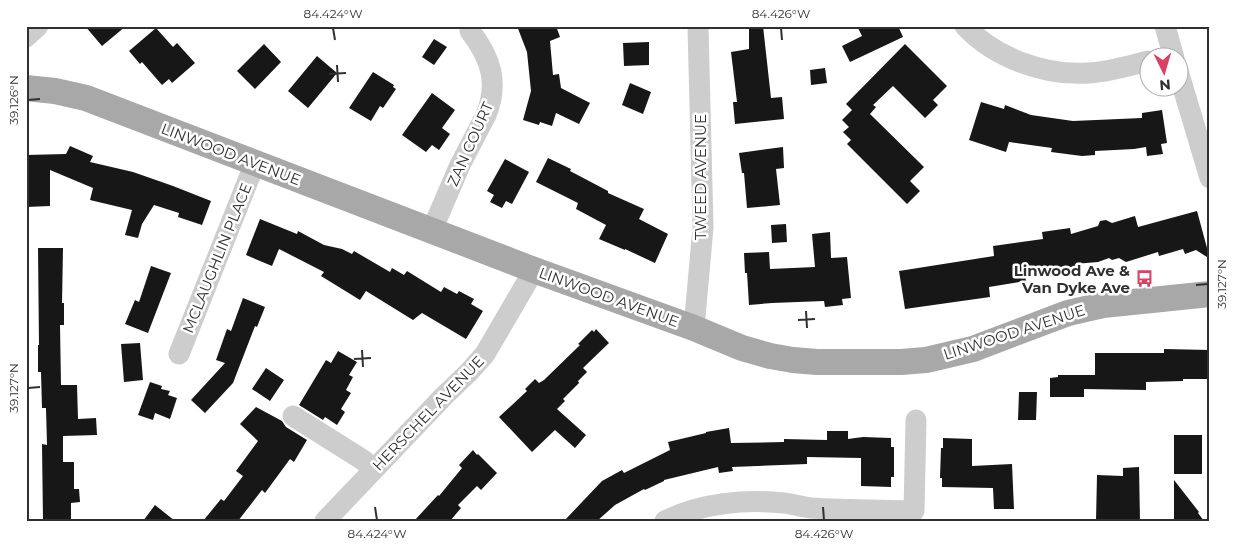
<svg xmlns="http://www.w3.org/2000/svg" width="1236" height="547" viewBox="0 0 1236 547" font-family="Montserrat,sans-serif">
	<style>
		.building { fill: #171717 }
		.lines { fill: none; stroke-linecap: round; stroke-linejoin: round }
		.minor { stroke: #cdcdcd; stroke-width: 21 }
		.major { stroke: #a8a8a8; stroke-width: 26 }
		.ticks { fill: none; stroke: #303030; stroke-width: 2 }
		.labels { text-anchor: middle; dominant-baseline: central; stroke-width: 5; stroke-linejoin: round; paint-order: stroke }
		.street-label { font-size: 15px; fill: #303030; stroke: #fff }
		.poi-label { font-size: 15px; font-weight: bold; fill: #303030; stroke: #fff; text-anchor: end }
		.neatline { fill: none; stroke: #303030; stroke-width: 2 }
		.ticks-label { font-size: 12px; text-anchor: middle; fill: #303030 }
	</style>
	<rect width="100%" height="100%" fill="#fff"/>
	<!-- building -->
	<path class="building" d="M85 26H126L102 46Z
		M517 26H556L560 37 550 41 553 75 559 74 561 88 590 103 579 124 556 113 552 126 540 122 539 125 523 120 531 91 527 52Z
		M749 26H763L771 98 782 97 784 119 735 124 733 102H737L731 52 749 49Z
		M857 26H898L903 37 850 62 842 46 862 36Z
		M156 28 173 47 177 43 195 63 172 83 169 79 162 85 142 62 140 64 129 51Z
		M434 39 447 47 434 65 422 57Z
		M649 42V65L624 66 623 43Z
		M264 44 281 62 255 89 237 71Z
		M905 44 947 86 933 100 938 105 925 118 893 86 873 105 876 107 870 114 924 167 910 181 920 191 907 204 847 144 851 140 843 132 849 127 842 120 852 110 846 104Z
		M317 56 337 73 308 108 288 91Z
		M825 68 827 83 811 85 810 70Z
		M373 72 394 85 393 87 396 89 383 108 380 106 371 121 349 108Z
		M630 83 651 92 643 114 622 105Z
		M432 93 455 110 442 128 450 134 439 150 432 145 426 152 402 135Z
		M981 102 1004 109 1005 105 1031 115 1073 121 1142 118V113L1162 110 1167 143 1161 144 1163 154 1147 156 1146 147 1134 149 1095 151V155L1082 156 1051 152 1052 148 1009 142 1006 152 969 140Z
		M70 146 93 156 90 162 133 172 173 186 211 201 202 225 178 217 179 213 154 205 142 224 138 238 125 235 132 210 90 200 93 188 50 170V206L26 207V155L66 154Z
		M783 147 784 168 776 169 780 205 747 208 744 173H742L739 153Z
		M548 158 571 169 570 171 608 191V193L644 209 639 219 668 234 655 263 625 249V250L599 239 606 225 576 209 578 203 536 182Z
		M505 159 529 172 512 204 506 201 502 208 490 202 494 195 487 191Z
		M1197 211 1210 259 1196 250 1185 254 1183 249 1159 256 1158 252 1126 262 1119 258 1112 260 1109 258 1098 262 1075 264 1076 267 1025 275 1026 281 989 287 990 297 905 309 899 271 994 256 993 246 1043 239 1042 232 1070 228 1071 234 1098 226 1100 221 1106 220 1112 223 1135 216 1138 227Z
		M260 219 297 234 298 231 324 245 342 249 352 254 354 251 390 272 392 268 404 275 407 271 441 292 444 287 457 294 459 291 474 299 471 304 483 311 466 339 422 313 413 320 366 291 360 300 321 276 324 272 279 249 272 266 246 255Z
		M786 224 787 242 772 243 771 225Z
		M830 232 831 258 847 257 851 298 842 299 843 305 825 307 824 301 772 303 749 305 747 273H745L744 253 769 252 770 269 815 267 812 234Z
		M38 248H63L62 303H64V325H60L61 385H77L78 419 96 418 97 435 63 436V462H74V489H79L80 502 71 503V521H43L42 444 47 445 46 408H42L41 372H38V345H39Z
		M151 266 171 273 148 333 125 324 135 300 139 302Z
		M243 298 265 307 257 327 255 326 233 383 205 413 191 400 225 363 216 360 227 329 231 331Z
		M596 329 609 343 583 368 587 372 578 381 579 383 563 399 565 401 557 409 586 435 575 448 555 430 532 452 499 417 527 391 525 389 535 379 539 383 544 380 580 345 578 344 592 330 594 332Z
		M140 343 143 380 124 382 121 344Z
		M1164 349 1210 350V379H1183V381L1146 382V390L1084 389V397H1050V378L1058 377V375H1095V353H1164Z
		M338 351 357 362 349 375 353 377 346 390 351 393 341 409 345 412 337 425 325 417 323 420 299 405 326 360 331 363Z
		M266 368 284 380 270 401 252 389Z
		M150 382 162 386 161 389 170 391 168 395 177 398 170 419 155 413 153 420 138 415Z
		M1019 392H1037L1036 420H1018Z
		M256 407 282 421 286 427 307 440 294 462 290 459 265 493 262 490 238 521H203L221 499 224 501 243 476 236 471 258 441 240 424Z
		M729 428 731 443 784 442V439L827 440V431H848V439L863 437 891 438V447H894V477H891V487L861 486V458L807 457V464L732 467 733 471 719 473 718 467 664 480V481L645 490 644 489 615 505 597 521H564L602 481 622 470 624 473 670 450 668 442 706 433V432Z
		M1174 435H1202V474H1174Z
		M943 438 972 439V466L1012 464 1014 509H994L993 488 942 487V478H940L941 448H943Z
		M473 450 477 455 478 454 497 473 481 490 477 486 458 505 461 508 450 521H414L438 495 439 496 462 468 459 465Z
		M1139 467 1140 521H1096L1097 475 1123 476V468Z
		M1174 480 1199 512 1198 513 1204 521H1174Z
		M155 505 175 521H143Z"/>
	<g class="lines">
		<!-- minor -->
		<path class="minor" d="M965 26C995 58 1045 76 1088 73 1109 72 1128 66 1148 61
			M1165 26 1174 58
			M26 37 38 26
			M1178 71 1210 178
			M432 230 460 165 486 115C499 83 491 58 470 31
			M694 328 703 228 698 26
			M179 354 255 163
			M293 416 363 460 374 469
			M325 521 443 397 469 372 485 354 534 270
			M665 521C701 503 745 499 784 503 793 504 802 507 811 508 845 510 880 510 914 511L916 420"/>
		<!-- major -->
		<path class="major" d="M26 88 55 91 86 98 534 270 694 328 742 348 770 356 793 360 817 362H901L926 360 973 349 1068 313 1103 305 1210 294"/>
	</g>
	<!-- ticks -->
	<path class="ticks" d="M333 28 335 40M781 28 782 40M337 65 338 82M329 74 346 73M28 100 40 99M1196 285 1208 284M806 311 807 328M798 320 815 319M362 350 363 367M354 359 371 358M28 388 40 387M375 507 377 520M823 507 824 520"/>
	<!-- icons -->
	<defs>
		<symbol id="bus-bare" viewBox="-9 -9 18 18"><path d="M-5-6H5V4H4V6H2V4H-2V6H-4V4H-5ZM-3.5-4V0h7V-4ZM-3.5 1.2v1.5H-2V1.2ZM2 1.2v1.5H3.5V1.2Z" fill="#d84263" stroke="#fff" stroke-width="2.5" paint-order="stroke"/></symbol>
	</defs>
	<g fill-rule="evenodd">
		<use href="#bus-bare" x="1132" y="266" width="25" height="25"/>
	</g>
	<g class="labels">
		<!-- street labels -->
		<g class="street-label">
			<text transform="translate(470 144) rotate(-66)">ZAN COURT</text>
			<text transform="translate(231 154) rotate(21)">LINWOOD AVENUE</text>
			<text transform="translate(700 177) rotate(-90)">TWEED AVENUE</text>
			<text transform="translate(217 258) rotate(-68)">MCLAUGHLIN PLACE</text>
			<text transform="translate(609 297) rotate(20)">LINWOOD AVENUE</text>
			<text transform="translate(1014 332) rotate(-18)">LINWOOD AVENUE</text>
			<text transform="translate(428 413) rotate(-46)">HERSCHEL AVENUE</text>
		</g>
		<!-- poi labels -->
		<g class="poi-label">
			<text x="1130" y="270">Linwood Ave &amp;<tspan x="1130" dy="17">Van Dyke Ave</tspan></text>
		</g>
	</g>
	<!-- border -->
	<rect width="1236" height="547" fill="none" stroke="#ffffff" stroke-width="55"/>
	<!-- north arrow -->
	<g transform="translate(1164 72) rotate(175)"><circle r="24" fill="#ffffff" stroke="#acacac"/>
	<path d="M0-4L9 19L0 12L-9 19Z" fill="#d84263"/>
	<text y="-8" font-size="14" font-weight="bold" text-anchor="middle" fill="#303030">N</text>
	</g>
	<rect x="28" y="28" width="1180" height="492" class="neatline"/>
	<g class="ticks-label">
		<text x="333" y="18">84.424°W</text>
		<text x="781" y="18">84.426°W</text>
		<text transform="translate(14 100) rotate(-90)" y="4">39.126°N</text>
		<text transform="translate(1222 284) rotate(-90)" y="4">39.127°N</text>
		<text transform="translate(14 388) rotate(-90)" y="4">39.127°N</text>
		<text x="377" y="538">84.424°W</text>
		<text x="824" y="538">84.426°W</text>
	</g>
</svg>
